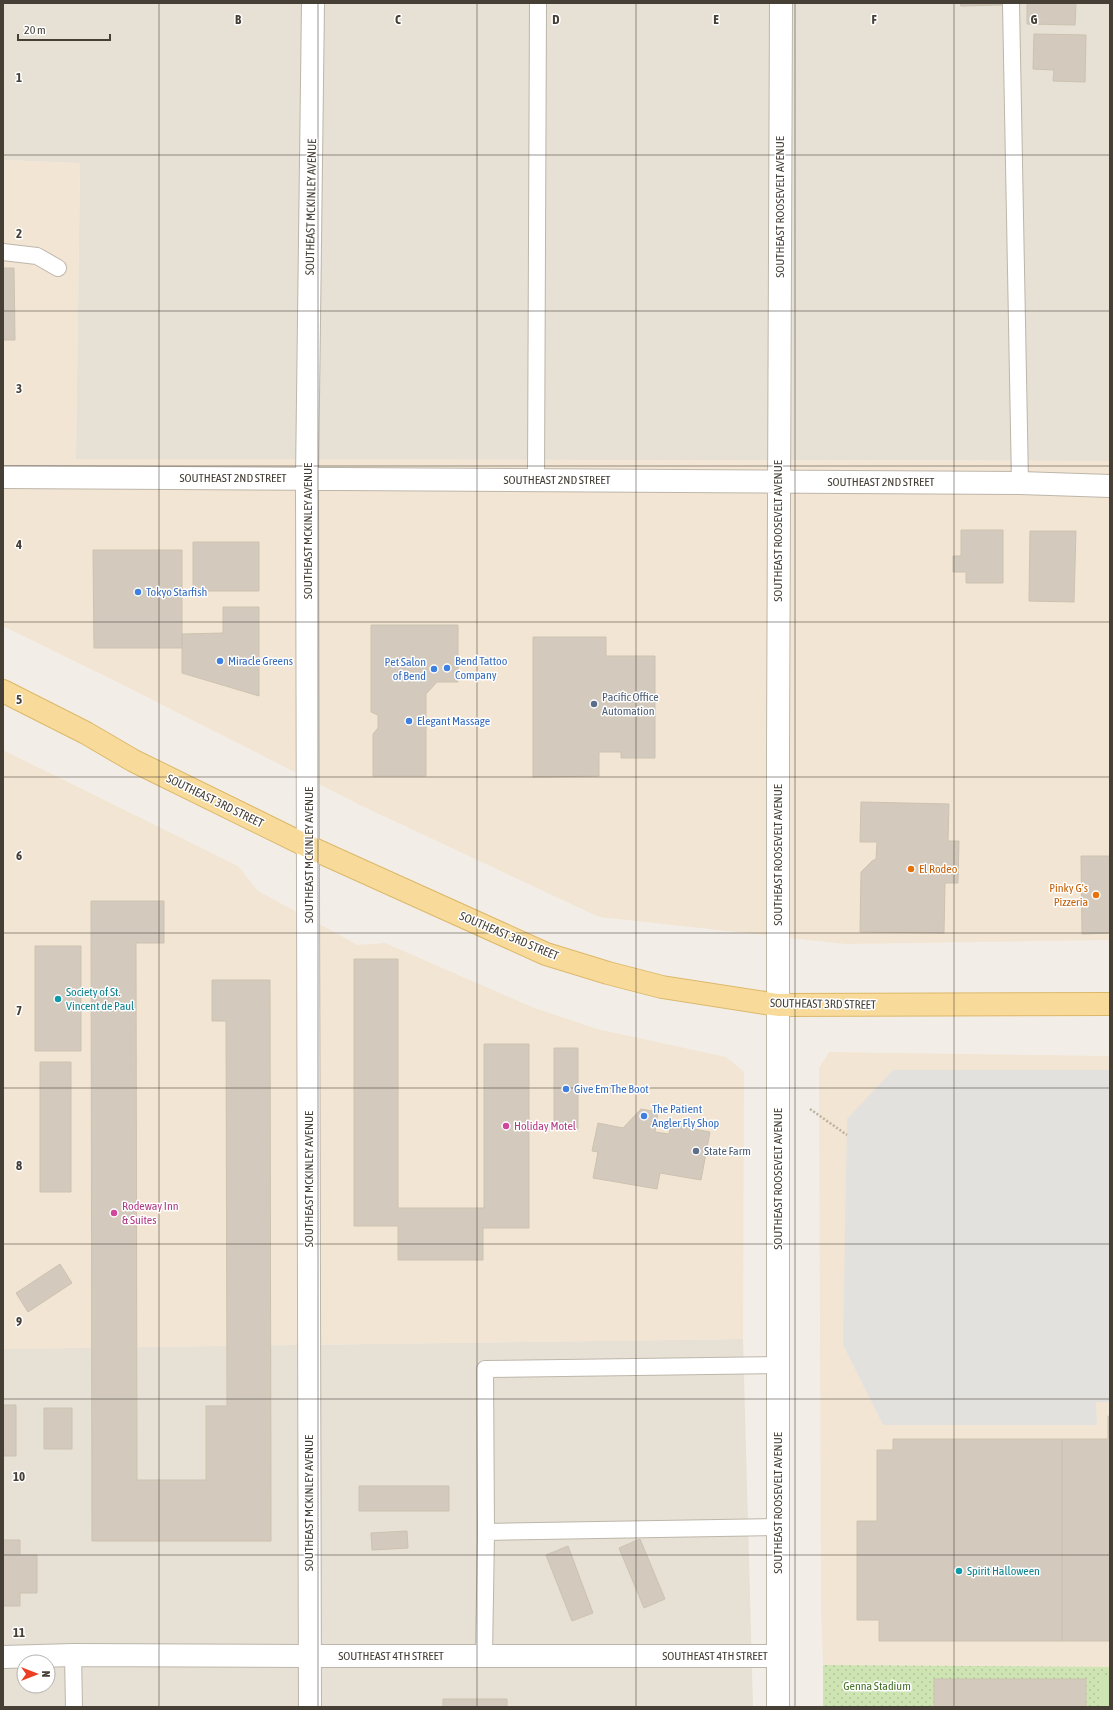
<svg xmlns="http://www.w3.org/2000/svg" width="1113" height="1710" viewBox="0 0 1113 1710" font-family="'Asap Condensed',sans-serif">
	<style>
		.residential { fill: #e6e0d5; fill-rule: evenodd }
		.commercial { fill: #f3e5d3 }
		.grass { fill: url(#grass-dots) }
		.garden { fill: #cee4b2 }
		.parking { fill: #e3e1de }
		.building { fill: #d3cabd; stroke: #cdc2b0 }
		.lines { fill: none; stroke-linecap: round; stroke-linejoin: round }
		.service-casing { stroke: #bdb6aa; stroke-width: 18 }
		.minor-casing { stroke: #bdb6aa; stroke-width: 24 }
		.primary-casing { stroke: #dcb86b; stroke-width: 24 }
		.path { stroke: #beb19c; stroke-width: 2.5; stroke-dasharray: 2 2; stroke-linecap: butt }
		.service { stroke: #fff; stroke-width: 16 }
		.minor { stroke: #fff; stroke-width: 22 }
		.primary { stroke: #f8db9a; stroke-width: 22 }
		.grid { fill: none; stroke: #453f36; stroke-width: 1; stroke-opacity: 0.55 }
		.shop-dot { fill: #3f7fe0; stroke: #fff; stroke-width: 1.5 }
		.service-dot { fill: #5c6f8a; stroke: #fff; stroke-width: 1.5 }
		.food-dot { fill: #e8710a; stroke: #fff; stroke-width: 1.5 }
		.culture-dot { fill: #0f9aa8; stroke: #fff; stroke-width: 1.5 }
		.hotel-dot { fill: #d1479c; stroke: #fff; stroke-width: 1.5 }
		.labels { text-anchor: middle; dominant-baseline: central; stroke-width: 3; stroke-linejoin: round; paint-order: stroke }
		.street-label { font-size: 12px; fill: #453f36; stroke: #fff }
		.shop-label { font-size: 12px; fill: #366cbe; stroke: #fff; text-anchor: start }
		.service-label { font-size: 12px; fill: #4e5e75; stroke: #fff; text-anchor: start }
		.food-label { font-size: 12px; fill: #c56008; stroke: #fff; text-anchor: start }
		.culture-label { font-size: 12px; fill: #0d838f; stroke: #fff; text-anchor: start }
		.hotel-label { font-size: 12px; fill: #b23c85; stroke: #fff; text-anchor: start }
		.park-label { font-size: 12px; fill: #49732d; stroke: #fff }
		.grid-label { font-size: 13px; text-anchor: middle; font-weight: bold; fill: #453f36; stroke: #fff; stroke-width: 3; stroke-linejoin: round; paint-order: stroke }
	</style>
	<defs>
		<pattern id="grass-dots" width="8" height="8" patternUnits="userSpaceOnUse"><rect width="8" height="8" fill="#cee4b2"/><path d="M2 2h.1M6 6h.1" fill="none" stroke="#b2c59a" stroke-width="1.8" stroke-linecap="round"/></pattern>
	</defs>
	<rect width="100%" height="100%" fill="#f2eee7"/>
	<!-- residential -->
	<path class="residential" d="M3 3H1110V461L76 459 80 163 3 160Z
		M743 1339 753 1707H3V1349ZM24 1662H48V1686H24Z"/>
	<!-- commercial -->
	<path class="commercial" d="M3 160 80 163 76 459 1110 461V940L845 944 599 917 362 806 117 682 3 626Z
		M3 750 238 866 258 891 358 945 385 943 532 1007 597 1029 726 1057 744 1072 743 1339 3 1349Z
		M829 1052 1110 1056V1667L823 1665 821 1611 819 1068Z"/>
	<!-- grass -->
	<path class="grass" d="M823 1665 1110 1667V1707H823Z"/>
	<!-- garden -->
	<path class="garden" d="M1101 1676H1110V1707H1101Z"/>
	<!-- parking -->
	<path class="parking" d="M893 1070H1110V1402H1096L1097 1425H883L843 1345 847 1119Z"/>
	<!-- building -->
	<path class="building" d="M960 3H1003V5L961 6Z
		M1027 3H1076L1075 25 1027 24Z
		M1034 34 1086 35 1085 82 1053 81 1054 70 1033 69Z
		M3 268H14L15 340H3Z
		M961 530H1003V583H966V572H953V556H961Z
		M1030 531H1076L1074 602 1029 601Z
		M193 542H259V591H193Z
		M93 550H182V648H94Z
		M223 607H259V696L182 673V634L223 633Z
		M371 625H458V682H437L426 694V776H373V734L378 728V715L371 712Z
		M533 637H606V656H655V758H621V752H599V776L533 777Z
		M861 802 949 804 948 841H959L958 883H945L944 933 860 932 861 872 872 861 876 859 877 842H860Z
		M1081 856H1110V933L1082 934Z
		M91 901H164V943H136L137 1480H206V1406H227L226 1021H212V980H270L271 1541H92Z
		M35 946H81V1051H35Z
		M354 959H398V1208H484V1044H529V1228H483V1260H398V1226H354Z
		M554 1048H578V1129H554Z
		M40 1062H71V1192H40Z
		M641 1109 658 1112 655 1132 669 1134 671 1125 710 1132 701 1180 660 1173 657 1189 593 1178 598 1152 592 1151 598 1123 623 1128Z
		M60 1264 72 1283 28 1312 16 1293Z
		M3 1405H16V1456H3Z
		M44 1408H72V1449H44Z
		M1108 1416H1110V1641H1062V1439H1108Z
		M893 1439H1062V1641H879V1620H857V1521H877V1450H893Z
		M359 1486H449V1511H359Z
		M407 1531 408 1548 372 1550 371 1533Z
		M640 1539 665 1599 644 1608 619 1548Z
		M3 1540H20V1555H37V1593H20V1606H3Z
		M568 1546 593 1613 572 1621 546 1555Z
		M934 1679H1086V1707H934Z
		M443 1699H507V1707H443Z"/>
	<g class="lines">
		<defs>
			<path id="service" d="M1011 3 1020 483
				M3 252 37 256 58 268
				M536 480 538 3
				M486 1532 485 1369 778 1365
				M73 1655 74 1707
				M484 1656 486 1532 778 1527"/>
			<path id="minor" d="M3 477 1020 483 1110 486
				M3 1657 73 1655 309 1656H778
				M310 1707 307 478 313 3
				M778 1707V754L781 3"/>
			<path id="primary" d="M3 691 86 733 134 761 309 847 546 954 608 973 662 987 778 1005 1110 1004"/>
		</defs>
		<!-- service casing -->
		<use href="#service" class="service-casing"/>
		<!-- minor casing -->
		<use href="#minor" class="minor-casing"/>
		<!-- primary casing -->
		<use href="#primary" class="primary-casing"/>
		<!-- path -->
		<path class="path" d="M810 1109 847 1135"/>
		<!-- service -->
		<use href="#service" class="service"/>
		<!-- minor -->
		<use href="#minor" class="minor"/>
		<!-- primary -->
		<use href="#primary" class="primary"/>
	</g>
	<!-- grid -->
	<path class="grid" d="M159 3V1707M318 3V1707M477 3V1707M636 3V1707M795 3V1707M954 3V1707M3 155H1110M3 311H1110M3 466H1110M3 622H1110M3 777H1110M3 933H1110M3 1088H1110M3 1244H1110M3 1399H1110M3 1555H1110"/>
	<!-- markers -->
	<g class="shop-dot">
		<circle cx="138" cy="592" r="4"/>
		<circle cx="220" cy="661" r="4"/>
		<circle cx="447" cy="668" r="4"/>
		<circle cx="434" cy="669" r="4"/>
		<circle cx="409" cy="721" r="4"/>
		<circle cx="566" cy="1089" r="4"/>
		<circle cx="644" cy="1116" r="4"/>
	</g>
	<g class="service-dot">
		<circle cx="594" cy="704" r="4"/>
		<circle cx="696" cy="1151" r="4"/>
	</g>
	<g class="food-dot">
		<circle cx="911" cy="869" r="4"/>
		<circle cx="1096" cy="895" r="4"/>
	</g>
	<g class="culture-dot">
		<circle cx="58" cy="999" r="4"/>
		<circle cx="959" cy="1571" r="4"/>
	</g>
	<g class="hotel-dot">
		<circle cx="506" cy="1126" r="4"/>
		<circle cx="114" cy="1213" r="4"/>
	</g>
	<g class="labels">
		<!-- street labels -->
		<g class="street-label">
			<text transform="translate(311 207) rotate(-89)">SOUTHEAST MCKINLEY AVENUE</text>
			<text transform="translate(780 207) rotate(-90)">SOUTHEAST ROOSEVELT AVENUE</text>
			<text x="233" y="478">SOUTHEAST 2ND STREET</text>
			<text x="557" y="480">SOUTHEAST 2ND STREET</text>
			<text x="881" y="482">SOUTHEAST 2ND STREET</text>
			<text transform="translate(308 531) rotate(-90)">SOUTHEAST MCKINLEY AVENUE</text>
			<text transform="translate(778 531) rotate(-90)">SOUTHEAST ROOSEVELT AVENUE</text>
			<text transform="translate(215 801) rotate(26)">SOUTHEAST 3RD STREET</text>
			<text transform="translate(309 855) rotate(-90)">SOUTHEAST MCKINLEY AVENUE</text>
			<text transform="translate(778 855) rotate(-90)">SOUTHEAST ROOSEVELT AVENUE</text>
			<text transform="translate(509 936) rotate(23)">SOUTHEAST 3RD STREET</text>
			<text transform="translate(823 1004) rotate(1)">SOUTHEAST 3RD STREET</text>
			<text transform="translate(309 1179) rotate(-90)">SOUTHEAST MCKINLEY AVENUE</text>
			<text transform="translate(778 1179) rotate(-90)">SOUTHEAST ROOSEVELT AVENUE</text>
			<text transform="translate(309 1503) rotate(-90)">SOUTHEAST MCKINLEY AVENUE</text>
			<text transform="translate(778 1503) rotate(-90)">SOUTHEAST ROOSEVELT AVENUE</text>
			<text x="391" y="1656">SOUTHEAST 4TH STREET</text>
			<text x="715" y="1656">SOUTHEAST 4TH STREET</text>
		</g>
		<!-- shop labels -->
		<g class="shop-label">
			<text x="146" y="592">Tokyo Starfish</text>
			<text x="228" y="661">Miracle Greens</text>
			<text x="455" y="661">Bend Tattoo<tspan x="455" dy="14">Company</tspan></text>
			<text x="426" y="662" text-anchor="end">Pet Salon<tspan x="426" dy="14">of Bend</tspan></text>
			<text x="417" y="721">Elegant Massage</text>
			<text x="574" y="1089">Give Em The Boot</text>
			<text x="652" y="1109">The Patient<tspan x="652" dy="14">Angler Fly Shop</tspan></text>
		</g>
		<!-- service labels -->
		<g class="service-label">
			<text x="602" y="697">Pacific Office<tspan x="602" dy="14">Automation</tspan></text>
			<text x="704" y="1151">State Farm</text>
		</g>
		<!-- food labels -->
		<g class="food-label">
			<text x="919" y="869">El Rodeo</text>
			<text x="1088" y="888" text-anchor="end">Pinky G's<tspan x="1088" dy="14">Pizzeria</tspan></text>
		</g>
		<!-- culture labels -->
		<g class="culture-label">
			<text x="66" y="992">Society of St.<tspan x="66" dy="14">Vincent de Paul</tspan></text>
			<text x="967" y="1571">Spirit Halloween</text>
		</g>
		<!-- hotel labels -->
		<g class="hotel-label">
			<text x="514" y="1126">Holiday Motel</text>
			<text x="122" y="1206">Rodeway Inn<tspan x="122" dy="14">&amp; Suites</tspan></text>
		</g>
		<!-- park labels -->
		<g class="park-label">
			<text x="877" y="1686">Genna Stadium</text>
		</g>
	</g>
	<g class="grid-label">
		<text x="238" y="24">B</text>
		<text x="398" y="24">C</text>
		<text x="556" y="24">D</text>
		<text x="716" y="24">E</text>
		<text x="874" y="24">F</text>
		<text x="1034" y="24">G</text>
		<text x="19" y="82">1</text>
		<text x="19" y="238">2</text>
		<text x="19" y="393">3</text>
		<text x="19" y="549">4</text>
		<text x="19" y="704">5</text>
		<text x="19" y="860">6</text>
		<text x="19" y="1015">7</text>
		<text x="19" y="1170">8</text>
		<text x="19" y="1326">9</text>
		<text x="19" y="1481">10</text>
		<text x="19" y="1637">11</text>
	</g>
	<!-- border -->
	<rect width="1113" height="1710" fill="none" stroke="#453f36" stroke-width="8"/>
	<!-- north arrow -->
	<g transform="translate(36 1674) rotate(90)"><circle r="19" fill="#ffffff" stroke="#b5b2af"/>
	<path d="M0-3L7 15L0 10L-7 15Z" fill="#ec3e24"/>
	<text y="-6" font-size="11" font-weight="bold" text-anchor="middle" fill="#453f36">N</text>
	</g>
	<!-- scale -->
	<path d="M18 34v6h92v-6" fill="none" stroke="#453f36" stroke-width="2"/>
	<text x="24" y="34" font-size="12" fill="#453f36" stroke="#ffffff" stroke-width="3" paint-order="stroke">20 m</text>
</svg>
